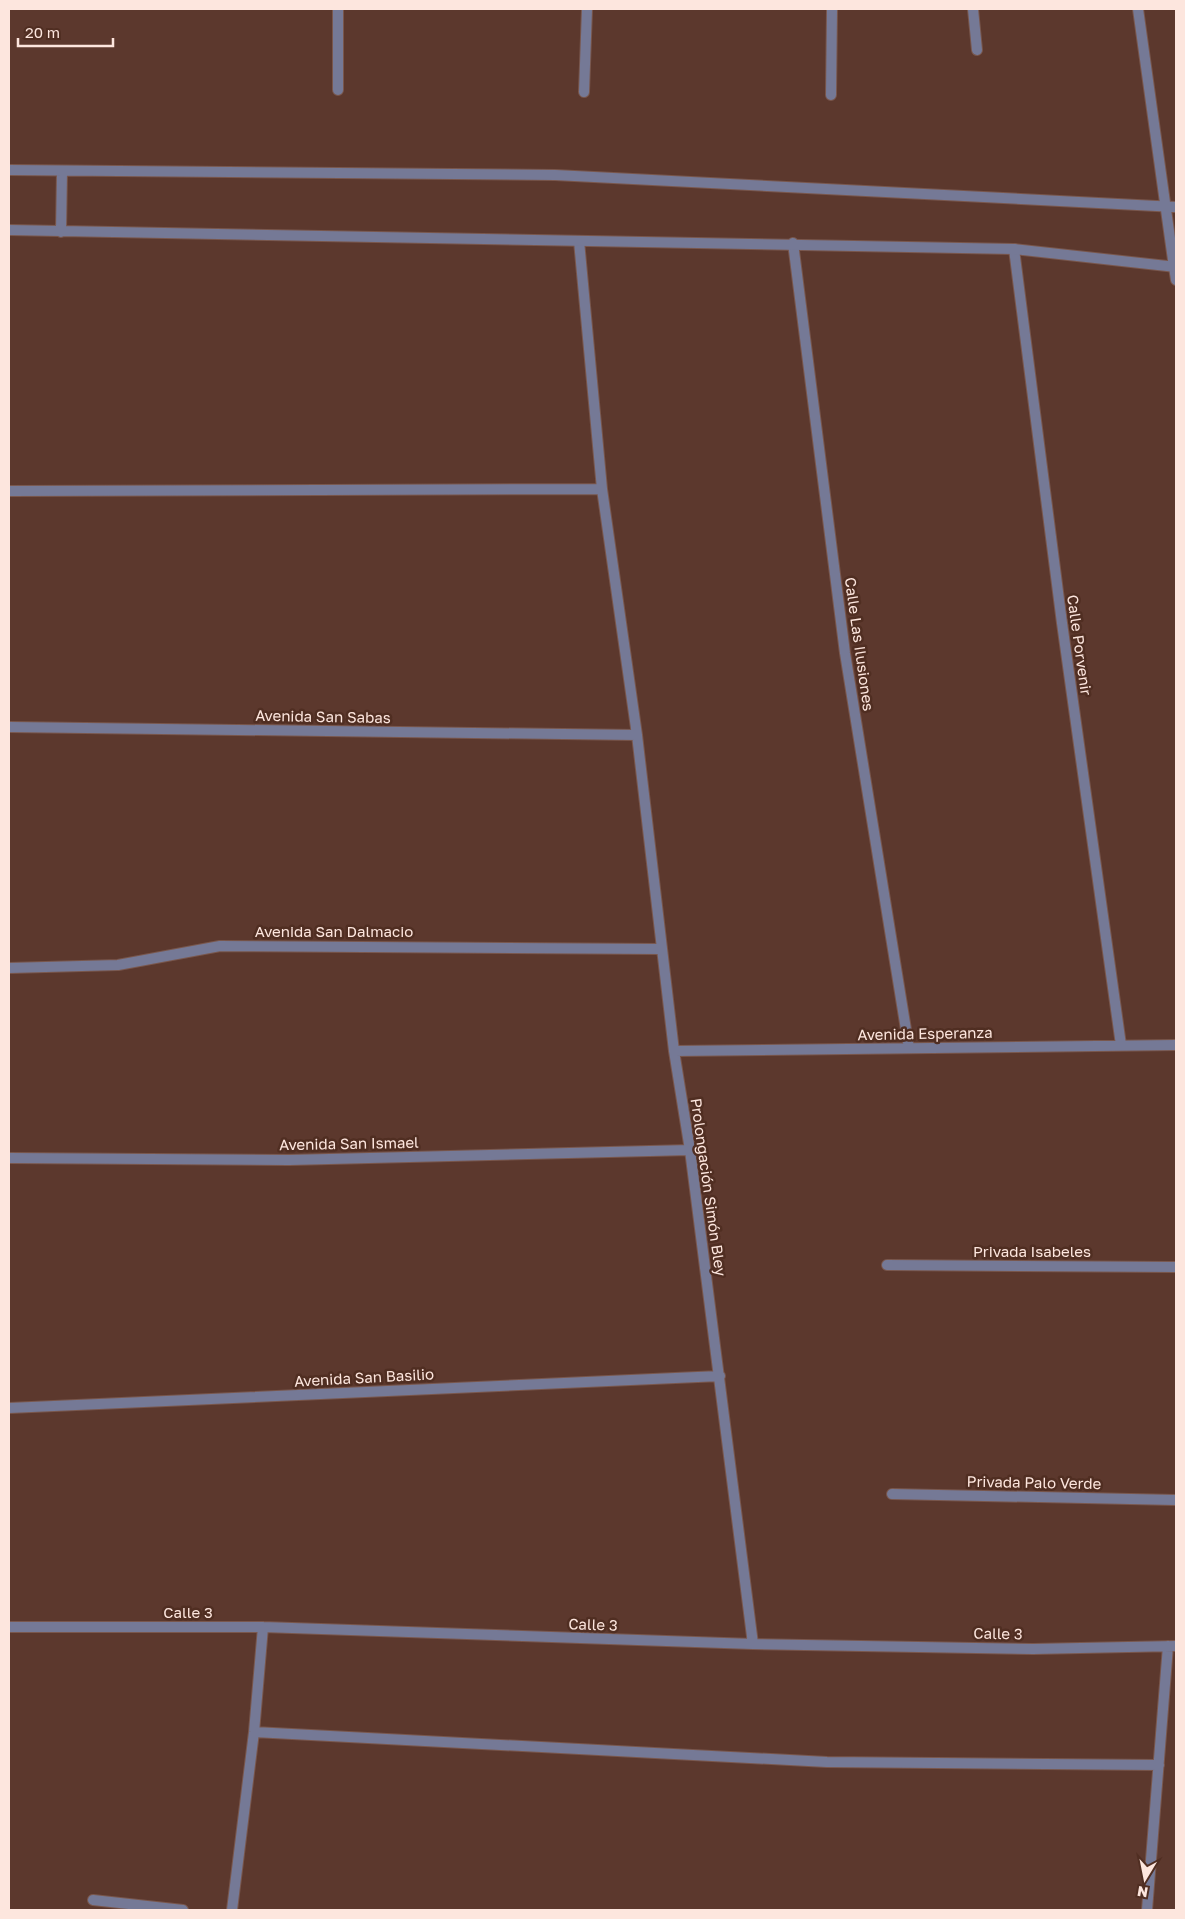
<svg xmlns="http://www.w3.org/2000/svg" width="1185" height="1919" viewBox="0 0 1185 1919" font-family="'Golos Text',sans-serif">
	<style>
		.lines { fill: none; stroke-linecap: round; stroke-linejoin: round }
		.minor-casing { stroke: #79574d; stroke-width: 12 }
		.tertiary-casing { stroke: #79574d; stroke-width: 12 }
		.minor { stroke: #757996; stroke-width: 10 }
		.tertiary { stroke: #757996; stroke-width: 10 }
		.labels { text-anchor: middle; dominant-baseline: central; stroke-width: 5; stroke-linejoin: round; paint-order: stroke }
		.street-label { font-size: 15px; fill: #fde6de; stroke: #502e22 }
	</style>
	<rect width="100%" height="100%" fill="#5c382d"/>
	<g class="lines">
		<defs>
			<path id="minor" d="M338 9V90
				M973 9 977 50
				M584 92 587 9
				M831 95 832 9
				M579 241 602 489 637 735 674 1051 690 1150 753 1644
				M793 243 845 653 909 1048
				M1014 249 1062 623 1121 1045
				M1174 267 1176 280
				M9 491 602 489
				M9 727 637 735
				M9 968 118 965 220 946 661 949
				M674 1051 1176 1045
				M9 1158 289 1160 690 1150
				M887 1265 1176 1267
				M9 1408 720 1376
				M892 1494 1176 1500
				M9 1627H263L753 1644 1033 1649 1176 1646
				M254 1732 827 1762 1159 1765
				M93 1900 183 1910
				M232 1910 254 1732 263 1627
				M1147 1910 1168 1646"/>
			<path id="tertiary" d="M1138 9 1174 267
				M9 170 555 175 1176 207
				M9 230 1014 249 1176 267
				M61 232 62 171"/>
		</defs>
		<!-- minor casing -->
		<use href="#minor" class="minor-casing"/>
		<!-- tertiary casing -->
		<use href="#tertiary" class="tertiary-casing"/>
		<!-- minor -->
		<use href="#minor" class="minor"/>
		<!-- tertiary -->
		<use href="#tertiary" class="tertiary"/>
	</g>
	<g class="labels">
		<!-- street labels -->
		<g class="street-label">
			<text transform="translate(860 644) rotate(82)">Calle Las Ilusiones</text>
			<text transform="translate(1080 645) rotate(82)">Calle Porvenir</text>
			<text transform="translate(323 716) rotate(1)">Avenida San Sabas</text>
			<text x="334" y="931">Avenida San Dalmacio</text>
			<text transform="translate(925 1033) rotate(-1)">Avenida Esperanza</text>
			<text transform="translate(349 1143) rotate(-1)">Avenida San Ismael</text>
			<text transform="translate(709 1187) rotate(82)">Prolongación Simón Bley</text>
			<text x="1032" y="1251">Privada Isabeles</text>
			<text transform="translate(364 1377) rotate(-3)">Avenida San Basilio</text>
			<text transform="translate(1034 1482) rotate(1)">Privada Palo Verde</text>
			<text x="188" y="1612">Calle 3</text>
			<text transform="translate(593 1624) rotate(2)">Calle 3</text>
			<text transform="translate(998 1633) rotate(1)">Calle 3</text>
		</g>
	</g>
	<!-- border -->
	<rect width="1185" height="1919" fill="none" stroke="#fde6de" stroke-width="20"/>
	<!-- north arrow -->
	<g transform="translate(1145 1879) rotate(190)" stroke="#502e22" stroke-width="4" paint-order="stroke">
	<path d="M0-4L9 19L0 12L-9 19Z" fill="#fde6de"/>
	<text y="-8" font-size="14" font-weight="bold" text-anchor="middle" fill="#fde6de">N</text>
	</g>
	<!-- scale -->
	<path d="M18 38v8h95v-8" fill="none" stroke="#fde6de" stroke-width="2.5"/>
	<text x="25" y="38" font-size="15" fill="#fde6de" stroke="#502e22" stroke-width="4" paint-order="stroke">20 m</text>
</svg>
